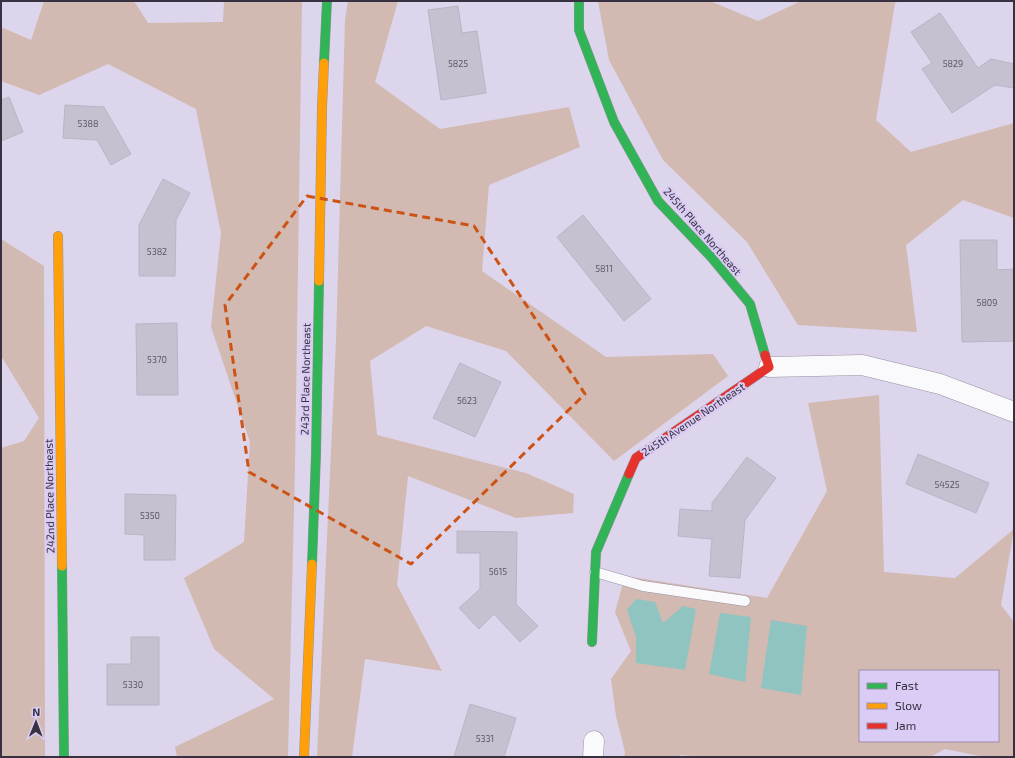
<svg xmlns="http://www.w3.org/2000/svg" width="1015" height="758" viewBox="0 0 1015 758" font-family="'Exo 2',sans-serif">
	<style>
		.green { fill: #d2b9b1; fill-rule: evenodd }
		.water { fill: #8fc4c1 }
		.building { fill: #c6c0d1; stroke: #bab4c5 }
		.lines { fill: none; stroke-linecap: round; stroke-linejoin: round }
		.lane-casing { stroke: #9891a2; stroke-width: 11 }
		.street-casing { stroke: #9891a2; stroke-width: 21 }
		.fast-casing { stroke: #9891a2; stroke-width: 10 }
		.slow-casing { stroke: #9891a2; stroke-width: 10 }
		.jam-casing { stroke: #9891a2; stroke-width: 10 }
		.lane { stroke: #faf9fc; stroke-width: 10 }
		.street { stroke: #faf9fc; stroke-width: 20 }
		.fast { stroke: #30b455; stroke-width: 9 }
		.slow { stroke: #ff9f0a; stroke-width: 9 }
		.jam { stroke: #e5322d; stroke-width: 9 }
		.marked { fill: none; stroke: #cd5314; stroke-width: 3; stroke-dasharray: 8 5; stroke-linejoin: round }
		.labels { text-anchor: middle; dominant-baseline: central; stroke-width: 4; stroke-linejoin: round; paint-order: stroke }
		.number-label { font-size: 9px; fill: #5d5767 }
		.street-label { font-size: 11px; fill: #373141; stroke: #daccf4 }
	</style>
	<rect width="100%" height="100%" fill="#ddd5eb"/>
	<!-- green -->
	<path class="green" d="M44 1H134L148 23 223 22 224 1H302L295 466 288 757H177L175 747 274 699 214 649 184 578 244 542 250 442 211 327 221 233 196 109 108 64 39 95 1 81V27L31 40Z
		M348 1H398L375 82 440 129 569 107 580 147 489 185 482 271 606 357 713 354 728 376 614 461 506 351 426 326 370 361 377 435 526 473 574 494 573 513 516 518 408 476 397 585 442 671 365 659 352 757H317L336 342 345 20Z
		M598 1H710L758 21 801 1H900L895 3 876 120 911 152 1014 123V218L963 200 906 245 917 332 798 325 747 242 663 160 609 60Z
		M1 239 44 266 45 757H1V448L24 441 39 418 3 359 1 358Z
		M879 395 884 572 955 578 1014 529 1001 605 1014 622V757H984L945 749 930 757H700L681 755 679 757H624L625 752 616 716 611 679 631 651 615 612 625 576 767 598 827 491 808 403ZM860 671H998V741H860Z"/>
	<!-- water -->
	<path class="water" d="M636 599 655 602 663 623 683 606 696 609 685 670 636 663V637L627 610Z
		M720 613 751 617 745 682 709 674Z
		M771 620 807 626 801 695 761 688Z"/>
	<!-- building -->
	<path class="building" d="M458 6 462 33 477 31 486 93 441 100 428 10Z
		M940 13 978 68 991 59 1014 64V88L995 85 952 113 922 69 932 63 911 32Z
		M9 97 23 132 1 141V100Z
		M65 105 104 107 131 154 111 165 97 140 63 138Z
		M163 179 190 193 176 220 175 276H139V225Z
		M583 215 651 299 624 321 557 237Z
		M960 240H997V270L1013 269 1014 341 962 342Z
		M177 323 178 395H137L136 324Z
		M460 363 501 382 475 437 433 418Z
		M918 454 989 483 976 513 906 484Z
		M747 457 776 478 745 520 740 578 709 576 712 539 678 536 680 509 712 511V503Z
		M125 494 176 495 175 560H144V535L125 534Z
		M457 531 517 532 516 604 538 626 520 642 494 614 479 629 459 608 480 589V553H457Z
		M131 637H159V705H107V664H131Z
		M470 704 516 718 504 757H454Z"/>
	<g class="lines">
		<defs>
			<path id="lane" d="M595 572 643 586 745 601"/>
			<path id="street" d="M769 367 862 365 940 384 1014 412
				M593 757 594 741"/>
			<path id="fast" d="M579 1V30L614 122 658 201 712 258 750 304 765 355
				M324 63 327 1
				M312 564 316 454 319 281
				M62 566 64 757
				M592 642 596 552 629 474"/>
			<path id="slow" d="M58 236 62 566
				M319 281 322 108 324 63
				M304 757 312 564"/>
			<path id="jam" d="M629 474 636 458 769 367 765 355"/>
		</defs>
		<!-- lane casing -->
		<use href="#lane" class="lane-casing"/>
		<!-- street casing -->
		<use href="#street" class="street-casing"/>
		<!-- fast casing -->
		<use href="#fast" class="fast-casing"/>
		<!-- slow casing -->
		<use href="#slow" class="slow-casing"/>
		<!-- jam casing -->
		<use href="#jam" class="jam-casing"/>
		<!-- lane -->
		<use href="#lane" class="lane"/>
		<!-- street -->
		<use href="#street" class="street"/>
		<!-- fast -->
		<use href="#fast" class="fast"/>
		<!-- slow -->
		<use href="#slow" class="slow"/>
		<!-- jam -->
		<use href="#jam" class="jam"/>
	</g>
	<!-- marked area -->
	<path class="marked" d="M307 196 474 226 585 394 411 564 249 472 225 305Z"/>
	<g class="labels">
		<!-- number labels -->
		<g class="number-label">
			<text x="458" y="63">5825</text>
			<text x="953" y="63">5829</text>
			<text x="88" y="123">5388</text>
			<text x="157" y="251">5382</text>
			<text x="604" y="268">5811</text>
			<text x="987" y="302">5809</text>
			<text x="157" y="359">5370</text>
			<text x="467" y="400">5623</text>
			<text x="947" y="484">54525</text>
			<text x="150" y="515">5350</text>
			<text x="498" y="571">5615</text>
			<text x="133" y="684">5330</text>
			<text x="485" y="738">5331</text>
		</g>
		<!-- street labels -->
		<g class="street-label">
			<text transform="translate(703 231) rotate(49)">245th Place Northeast</text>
			<text transform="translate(305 379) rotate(-89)">243rd Place Northeast</text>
			<text transform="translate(693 419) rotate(-34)">245th Avenue Northeast</text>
			<text transform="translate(49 496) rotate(-91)">242nd Place Northeast</text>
		</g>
	</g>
	<!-- border -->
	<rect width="1015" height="758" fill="none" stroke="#373141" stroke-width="4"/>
	<!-- legend -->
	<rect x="859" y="670" width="140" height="72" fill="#daccf4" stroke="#998eac"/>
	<rect x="867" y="683" width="20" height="6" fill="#30b455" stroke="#998eac"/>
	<text x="895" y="690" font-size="12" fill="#373141">Fast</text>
	<rect x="867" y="703" width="20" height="6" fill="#ff9f0a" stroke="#998eac"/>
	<text x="895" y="710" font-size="12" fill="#373141">Slow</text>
	<rect x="867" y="723" width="20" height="6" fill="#e5322d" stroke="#998eac"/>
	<text x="895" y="730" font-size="12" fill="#373141">Jam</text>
	<!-- north arrow -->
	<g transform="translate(36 722) rotate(1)" stroke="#daccf4" stroke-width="3" paint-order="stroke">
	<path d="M0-3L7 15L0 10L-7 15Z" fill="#373141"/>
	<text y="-6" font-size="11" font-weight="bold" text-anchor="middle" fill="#373141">N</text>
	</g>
</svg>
